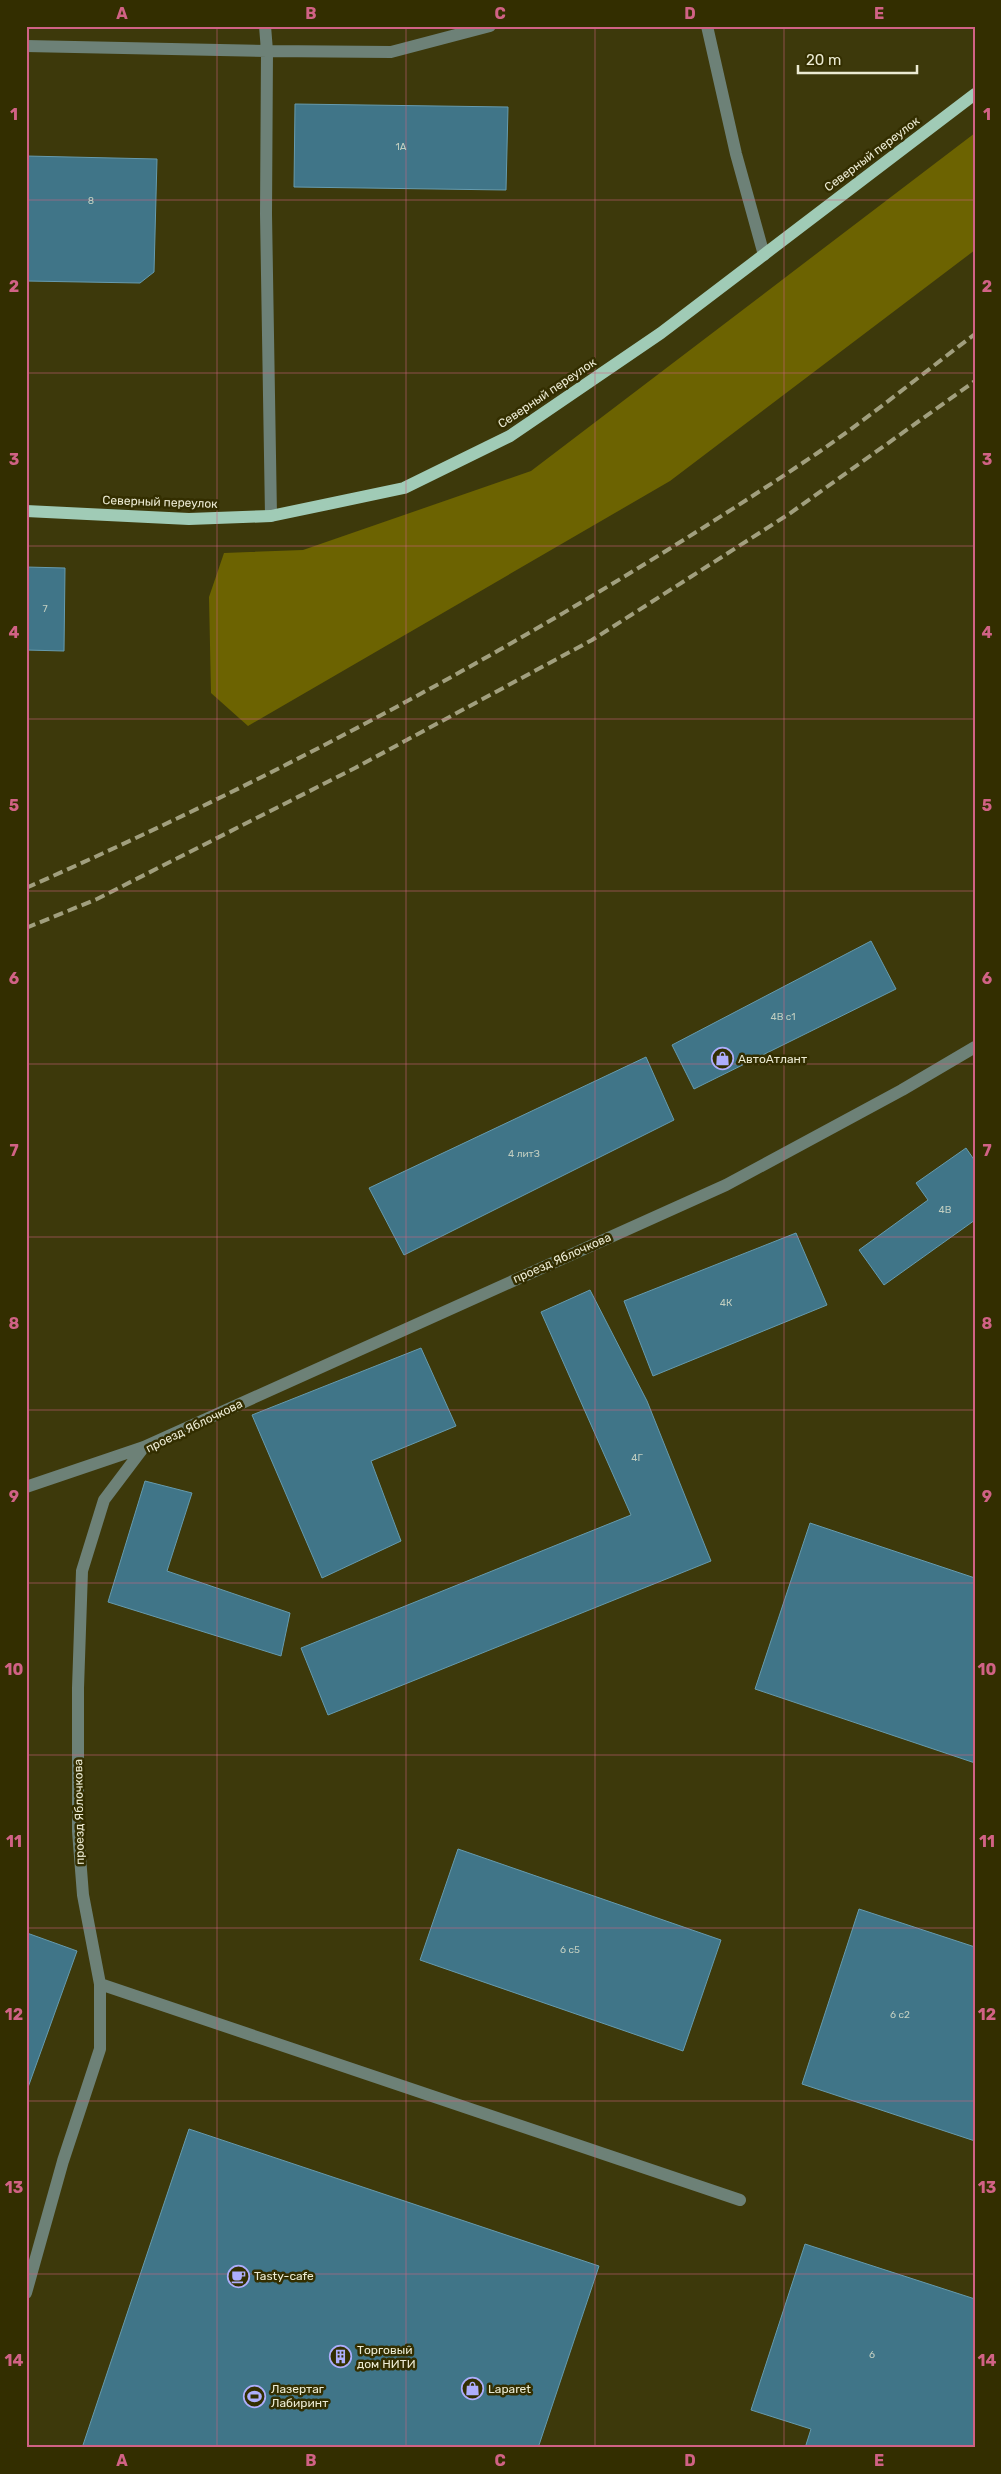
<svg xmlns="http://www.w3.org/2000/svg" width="1001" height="2474" viewBox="0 0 1001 2474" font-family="Rubik,sans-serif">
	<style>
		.green { fill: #6c6301 }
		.building { fill: #407588; stroke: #669bae }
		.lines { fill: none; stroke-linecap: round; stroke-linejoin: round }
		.minor { stroke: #6d8177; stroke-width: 12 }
		.major { stroke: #a0cbb6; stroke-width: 12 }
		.rail { stroke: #a19f7e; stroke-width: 4; stroke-dasharray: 10 5; stroke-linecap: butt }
		.grid { fill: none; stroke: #d16285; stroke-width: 1; stroke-opacity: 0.55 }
		.labels { text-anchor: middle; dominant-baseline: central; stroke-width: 5; stroke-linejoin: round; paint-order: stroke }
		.number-label { font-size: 10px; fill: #c1cec0 }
		.street-label { font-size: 12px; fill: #ecebd3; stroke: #332e00 }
		.poi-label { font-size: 12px; fill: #ecebd3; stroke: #332e00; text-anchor: start }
		.neatline { fill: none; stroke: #d16285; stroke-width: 2 }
		.grid-label { font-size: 16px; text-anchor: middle; font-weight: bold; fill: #d16285 }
	</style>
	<rect width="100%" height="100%" fill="#3d390b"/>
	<!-- green -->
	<path class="green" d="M975 133V250L670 481 248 726 211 693 209 597 224 553 303 550 531 471Z"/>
	<!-- building -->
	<path class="building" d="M295 104 508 107 506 190 294 187Z
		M26 156 157 159 154 272 140 283 26 281Z
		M26 567 65 568 64 651 26 650Z
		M871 941 896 989 694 1089 672 1045Z
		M646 1057 674 1120 404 1255 369 1188Z
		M966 1148 975 1161V1220L884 1285 859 1250 928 1200 916 1183Z
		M796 1233 827 1305 653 1376 624 1301Z
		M590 1290 647 1401 711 1561 328 1715 301 1648 631 1515 541 1312Z
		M421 1348 456 1426 371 1461 401 1541 322 1578 252 1415Z
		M145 1481 192 1493 167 1571 290 1613 281 1656 108 1602Z
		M810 1523 975 1578V1763L755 1689Z
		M458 1849 721 1940 683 2051 420 1960Z
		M859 1909 975 1947V2141L802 2084Z
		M27 1933 77 1951 26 2093V1934Z
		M189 2129 599 2266 538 2448H82Z
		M805 2244 975 2299V2448H805L811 2429 751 2410Z"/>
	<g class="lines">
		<!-- minor -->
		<path class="minor" d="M707 26 736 154 764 255
			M26 46 267 51 265 26
			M271 516 266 214 267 51 391 52 490 26
			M26 1487 144 1447 726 1185 902 1090 975 1047
			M100 1984 740 2200
			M26 2293 63 2161 100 2049V1984L83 1895 78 1831V1688L82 1571 104 1500 144 1447"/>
		<!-- major -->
		<path class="major" d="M26 511 189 519 271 516 404 488 510 436 661 333 975 94"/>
		<!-- rail -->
		<path class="rail" d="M26 888C302 766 566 622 816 454 870 417 922 374 975 334
			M26 928 97 899 355 768 592 640 789 514 975 381"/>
	</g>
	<!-- grid -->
	<path class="grid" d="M217 26V2448M406 26V2448M595 26V2448M784 26V2448M26 200H975M26 373H975M26 546H975M26 719H975M26 891H975M26 1064H975M26 1237H975M26 1410H975M26 1583H975M26 1755H975M26 1928H975M26 2101H975M26 2274H975"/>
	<!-- icons -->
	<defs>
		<symbol id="shop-ring" viewBox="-11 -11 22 22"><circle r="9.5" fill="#332e00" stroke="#aeaefb" stroke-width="1.5"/><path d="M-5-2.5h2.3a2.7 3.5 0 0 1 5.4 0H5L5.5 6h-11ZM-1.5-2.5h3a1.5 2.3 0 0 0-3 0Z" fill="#aeaefb"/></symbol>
		<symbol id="cafe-ring" viewBox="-11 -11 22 22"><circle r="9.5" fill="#332e00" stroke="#aeaefb" stroke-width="1.5"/><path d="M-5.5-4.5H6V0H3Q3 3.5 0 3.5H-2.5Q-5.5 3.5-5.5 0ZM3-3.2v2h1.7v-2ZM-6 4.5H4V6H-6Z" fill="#aeaefb"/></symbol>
		<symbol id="building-ring" viewBox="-11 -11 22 22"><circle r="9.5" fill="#332e00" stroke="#aeaefb" stroke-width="1.5"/><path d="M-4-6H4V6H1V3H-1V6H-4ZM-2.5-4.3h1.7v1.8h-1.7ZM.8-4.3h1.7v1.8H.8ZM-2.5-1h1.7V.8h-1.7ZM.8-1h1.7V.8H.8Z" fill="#aeaefb"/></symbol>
		<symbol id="stadium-ring" viewBox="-11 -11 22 22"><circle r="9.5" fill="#332e00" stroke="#aeaefb" stroke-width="1.5"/><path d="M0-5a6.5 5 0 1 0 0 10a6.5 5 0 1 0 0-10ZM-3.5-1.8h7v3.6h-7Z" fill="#aeaefb"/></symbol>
	</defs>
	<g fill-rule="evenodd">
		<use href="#shop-ring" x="710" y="1046" width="25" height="25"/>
		<use href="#cafe-ring" x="226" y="2264" width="25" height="25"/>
		<use href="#building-ring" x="328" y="2344" width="25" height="25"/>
		<use href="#shop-ring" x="460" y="2376" width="25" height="25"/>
		<use href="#stadium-ring" x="242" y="2384" width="25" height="25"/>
	</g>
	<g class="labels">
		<!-- number labels -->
		<g class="number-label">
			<text x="401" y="147">1А</text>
			<text x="91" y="201">8</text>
			<text x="45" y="609">7</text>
			<text x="783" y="1017">4В с1</text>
			<text x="524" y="1154">4 литЗ</text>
			<text x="945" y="1210">4В</text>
			<text x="726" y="1303">4К</text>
			<text x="637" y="1458">4Г</text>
			<text x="570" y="1950">6 с5</text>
			<text x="900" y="2015">6 с2</text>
			<text x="872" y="2355">6</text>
		</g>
		<!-- street labels -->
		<g class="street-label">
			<text transform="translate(872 154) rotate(-37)">Северный переулок</text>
			<text transform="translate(547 393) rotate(-34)">Северный переулок</text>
			<text transform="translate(160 502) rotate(2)">Северный переулок</text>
			<text transform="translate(562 1258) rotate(-24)">проезд Яблочкова</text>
			<text transform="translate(194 1426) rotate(-26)">проезд Яблочкова</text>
			<text transform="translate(79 1812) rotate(-91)">проезд Яблочкова</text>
		</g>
		<!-- poi labels -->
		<g class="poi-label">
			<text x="738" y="1059">АвтоАтлант</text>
			<text x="254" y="2276">Tasty-cafe</text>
			<text x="357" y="2350">Торговый<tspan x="357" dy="14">дом НИТИ</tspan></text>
			<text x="271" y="2389">Лазертаг<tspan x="271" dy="14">Лабиринт</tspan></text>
			<text x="488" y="2389">Laparet</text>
		</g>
	</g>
	<!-- border -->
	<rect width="1001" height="2474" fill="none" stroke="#332e00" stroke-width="55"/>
	<!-- scale -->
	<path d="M798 65v8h119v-8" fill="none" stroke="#ecebd3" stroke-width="2.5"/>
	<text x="806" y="65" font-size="15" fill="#ecebd3" stroke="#332e00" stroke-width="4" paint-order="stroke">20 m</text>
	<rect x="28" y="28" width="946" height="2418" class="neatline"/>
	<g class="grid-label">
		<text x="122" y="19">A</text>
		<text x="311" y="19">B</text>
		<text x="500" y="19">C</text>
		<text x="690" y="19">D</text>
		<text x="879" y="19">E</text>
		<text x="14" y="120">1</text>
		<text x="987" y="120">1</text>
		<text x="14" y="292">2</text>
		<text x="987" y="292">2</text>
		<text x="14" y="465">3</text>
		<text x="987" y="465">3</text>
		<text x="14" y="638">4</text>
		<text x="987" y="638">4</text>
		<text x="14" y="811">5</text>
		<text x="987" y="811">5</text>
		<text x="14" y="984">6</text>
		<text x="987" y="984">6</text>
		<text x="14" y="1156">7</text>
		<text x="987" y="1156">7</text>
		<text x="14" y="1329">8</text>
		<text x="987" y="1329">8</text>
		<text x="14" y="1502">9</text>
		<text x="987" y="1502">9</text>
		<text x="14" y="1675">10</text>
		<text x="987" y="1675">10</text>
		<text x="14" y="1847">11</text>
		<text x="987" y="1847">11</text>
		<text x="14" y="2020">12</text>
		<text x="987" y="2020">12</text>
		<text x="14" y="2193">13</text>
		<text x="987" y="2193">13</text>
		<text x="14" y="2366">14</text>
		<text x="987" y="2366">14</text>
		<text x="122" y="2466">A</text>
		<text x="311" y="2466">B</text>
		<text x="500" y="2466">C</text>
		<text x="690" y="2466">D</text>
		<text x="879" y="2466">E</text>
	</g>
</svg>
